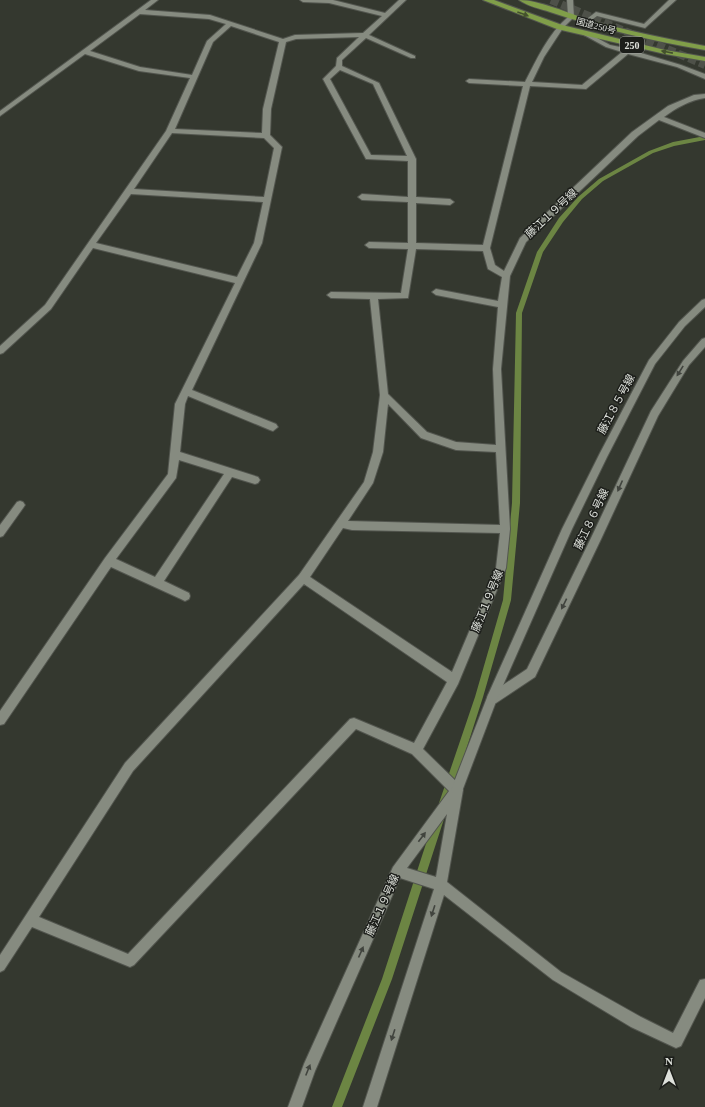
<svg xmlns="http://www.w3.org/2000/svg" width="705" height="1107" viewBox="0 0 705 1107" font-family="'Times New Roman','Noto Sans JP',serif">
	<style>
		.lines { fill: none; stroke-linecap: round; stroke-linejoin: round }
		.stream { fill: #6c8543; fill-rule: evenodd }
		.minor-tunnel { stroke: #4e5149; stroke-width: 8; stroke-dasharray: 8 3.5; stroke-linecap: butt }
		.minor-casing { stroke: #52554e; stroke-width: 2 }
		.tertiary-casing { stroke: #52554e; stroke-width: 2 }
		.trunk-casing { stroke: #52554e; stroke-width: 2 }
		.minor { fill: #868b80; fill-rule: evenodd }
		.tertiary { fill: #868b80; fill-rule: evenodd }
		.trunk { fill: #809e49; fill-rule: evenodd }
		.oneway { fill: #44512d }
		.oneway2 { fill: #41443e }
		.labels { text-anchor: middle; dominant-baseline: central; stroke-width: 3; stroke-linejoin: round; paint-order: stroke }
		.far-street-label { font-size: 9px; fill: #dee1db; stroke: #1c1e1a }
		.shield { fill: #1c1e1a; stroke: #a4a6a1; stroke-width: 1 }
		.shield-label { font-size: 10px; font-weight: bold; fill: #dee1db }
		.street-label { font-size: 11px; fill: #dee1db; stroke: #1c1e1a }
	</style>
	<rect width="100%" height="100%" fill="#34382f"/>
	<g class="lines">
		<!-- stream -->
		<path class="stream" d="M705 136V140L674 146 653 153 603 181 582 199 563 222 543 252 522 313 520 503 511 600 483 697 449 803 447 806 444 808 441 806 439 803 475 697 503 600 512 503 516 313 537 252 559 218 578 197 599 179 649 151 673 142Z
			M439 814 442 816 444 819 392 979 342 1107H332L382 979 434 819 436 816Z"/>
		<!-- minor-tunnel -->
		<path class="minor-tunnel" d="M551 0 705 65"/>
		<defs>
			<path id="minor" d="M151 0H158L145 10 210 15 283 39 295 35 363 33 382 16 329 3 303 2 300 0H333L385 13 399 0H406L369 35 415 56V58H411L366 38 342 60V66L379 83 416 159V197L450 199 454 202 450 205 416 203V243L483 245 523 86 469 83 466 81 469 79 525 82C537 59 548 34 568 17L567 0H573L574 17 563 28 544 57 532 82 582 85 622 52 606 47 584 35V33L586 32 610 45 630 49 631 50 681 65 705 74V79L677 67 628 54 586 89 530 86 490 248 495 265 504 271 520 238 632 132 668 106 694 95 705 94V98C690 100 676 108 664 117L705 133V138L659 120 638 136 526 242 510 276 501 369 510 529 506 568 458 684 423 749 461 786 463 790 447 882 561 972 641 1017 673 1033 700 980 705 979V998L681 1046 676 1048 631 1027 553 980 444 895 377 1107H363L434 889 400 878 315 1071 302 1107H288L304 1064 393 867 449 791 412 754 356 729 134 965 130 967 32 927 4 970 0 972V955L125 763 299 575 364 482 373 452 380 395 370 299 331 298 327 295 331 292 401 293 408 249 369 248 365 245 369 242 408 243V202L362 200 358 197 362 194 408 197V161L366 159 323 79 336 66 337 58 359 37 296 39 286 42 271 109 270 135 282 147 262 243 192 390 276 424 278 427 273 431 270 430 188 396 185 404 180 452 258 477 260 480 258 483 255 484 232 477 164 581 189 593 190 596 189 599 185 601 181 599 111 567 4 724 0 725V711L105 558 168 474 175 404 235 283 93 248 51 309 3 353 0 354V346L45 305 166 131 190 78 139 71 85 54 0 116V111ZM140 14 209 19 226 24 207 41 192 75 140 67 90 51ZM231 26 279 42 263 109 262 133 175 129 213 42ZM340 70 373 84 407 156 371 155 330 79ZM172 133 264 138 274 148 264 197 134 189ZM131 194 263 202 254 243 237 277 96 243ZM416 249 483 251 488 269 502 277 498 301 436 289 432 292 436 295 498 307 493 369 496 445 456 442 427 432 388 394 378 299 408 298ZM388 404 421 438 456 450 496 452 500 525 348 521 373 483 383 452ZM179 460 224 474 155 577 116 559 176 478ZM343 528 352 530 500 533 496 568 452 672 310 577ZM304 584 447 682 414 743 354 718 350 719 128 954 39 917 133 771ZM447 814 436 877 407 868Z
				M669 0H676L645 28 597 16 589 22 584 21 596 12 644 24Z
				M705 338V347L689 365 658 416 602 537 535 677 496 703 492 704 488 703 487 699 488 695 527 669 592 536 651 411 683 361 702 339Z
				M20 501 23 502 25 505 23 508 3 536 0 537V525L17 502Z"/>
			<path id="tertiary" d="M705 299V307L685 326 655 364 607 457 572 529 497 699 461 794 457 796 453 794 451 790 488 695 562 529 600 453 649 360 679 322 702 300Z"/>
			<path id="trunk" d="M483 0H494L562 25 665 50 705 57V61L665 54 557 29Z
				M519 0C539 0 570 14 590 20 628 31 667 39 705 46V50C653 41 601 29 550 12 541 9 527 6 519 0Z"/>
		</defs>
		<!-- minor casing -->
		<use href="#minor" class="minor-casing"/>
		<!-- tertiary casing -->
		<use href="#tertiary" class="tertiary-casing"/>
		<!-- trunk casing -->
		<use href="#trunk" class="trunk-casing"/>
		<!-- minor -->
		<use href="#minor" class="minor"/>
		<!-- tertiary -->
		<use href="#tertiary" class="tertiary"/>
		<!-- trunk -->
		<use href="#trunk" class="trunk"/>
	</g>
	<!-- one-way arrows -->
	<defs><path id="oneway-solid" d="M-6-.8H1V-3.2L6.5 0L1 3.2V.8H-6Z"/></defs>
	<g class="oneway">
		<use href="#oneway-solid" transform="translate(523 14) rotate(20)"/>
		<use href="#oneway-solid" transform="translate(667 52) rotate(-169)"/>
	</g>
	<g class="oneway2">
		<use href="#oneway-solid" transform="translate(680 371) rotate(122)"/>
		<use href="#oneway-solid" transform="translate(620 486) rotate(114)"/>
		<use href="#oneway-solid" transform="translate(564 604) rotate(116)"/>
		<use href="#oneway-solid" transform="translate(422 837) rotate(-53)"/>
		<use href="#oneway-solid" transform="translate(433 911) rotate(108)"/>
		<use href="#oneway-solid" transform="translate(361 952) rotate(-66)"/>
		<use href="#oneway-solid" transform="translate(393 1035) rotate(108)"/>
		<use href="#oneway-solid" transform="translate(308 1070) rotate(-68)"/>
	</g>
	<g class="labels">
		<!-- far-street labels -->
		<g class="far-street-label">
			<text transform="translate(596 26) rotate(14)">国道250号</text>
		</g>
		<!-- shield labels -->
		<rect class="shield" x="620" y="37" width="24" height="16" rx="3"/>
		<g class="shield-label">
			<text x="632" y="45">250</text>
		</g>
		<!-- street labels -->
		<g class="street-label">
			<text transform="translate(551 213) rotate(-43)">藤江１９号線</text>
			<text transform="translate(616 404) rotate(-62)">藤江８５号線</text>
			<text transform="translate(591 519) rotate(-65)">藤江８６号線</text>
			<text transform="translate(487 601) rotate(-68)">藤江１９号線</text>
			<text transform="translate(382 905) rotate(-66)">藤江１９号線</text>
		</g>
	</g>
	<!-- north arrow -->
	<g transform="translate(669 1071)" stroke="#1c1e1a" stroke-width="3" paint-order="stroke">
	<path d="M0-3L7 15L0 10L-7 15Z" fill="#dee1db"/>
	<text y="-6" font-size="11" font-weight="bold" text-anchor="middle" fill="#dee1db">N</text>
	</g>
</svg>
